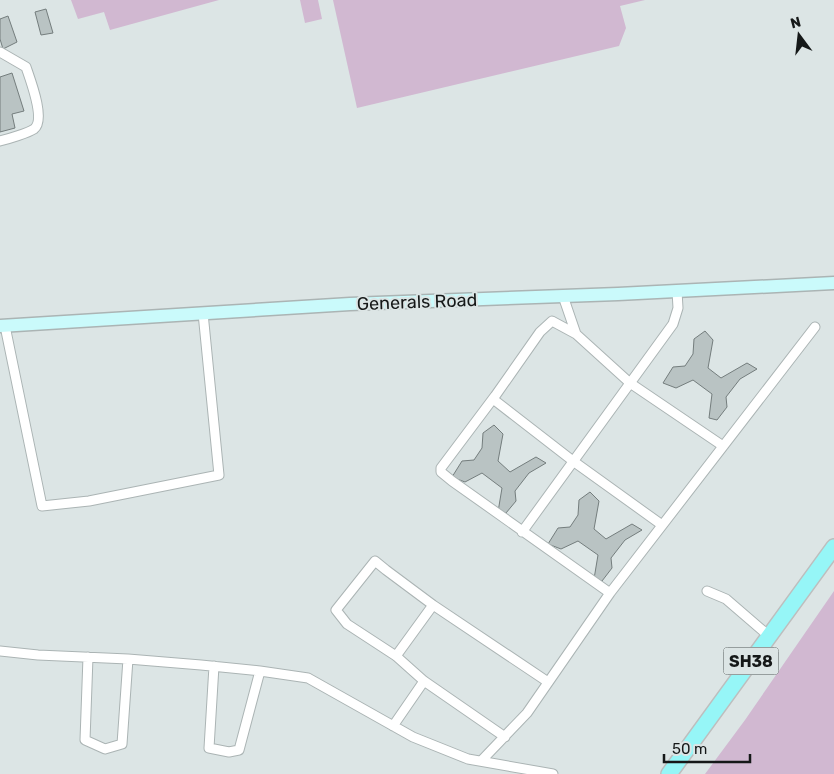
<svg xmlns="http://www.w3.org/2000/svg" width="834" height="774" viewBox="0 0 834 774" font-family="Rubik,sans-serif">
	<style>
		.green { fill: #d1b8d1 }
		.building { fill: #b9c3c3; stroke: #747d7d }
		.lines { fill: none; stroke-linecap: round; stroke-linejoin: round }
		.street-casing { stroke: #abb4b4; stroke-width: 11 }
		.secondary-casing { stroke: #abb4b4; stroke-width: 15 }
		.primary-casing { stroke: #bdbebe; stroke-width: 18 }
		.street { stroke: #fff; stroke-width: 9 }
		.secondary { stroke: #cafafb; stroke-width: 12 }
		.primary { stroke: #96f6f7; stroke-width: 15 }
		.labels { text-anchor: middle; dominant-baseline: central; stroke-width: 4; stroke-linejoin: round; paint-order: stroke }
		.shield { fill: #dce5e5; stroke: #515656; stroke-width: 1 }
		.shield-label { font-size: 16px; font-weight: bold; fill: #151818 }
		.street-label { font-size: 18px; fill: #151818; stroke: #dce5e5 }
	</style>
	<rect width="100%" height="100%" fill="#dce5e5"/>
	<!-- green -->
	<path class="green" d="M71 0H219L110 30 104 12 78 19Z
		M300 0H318L322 19 305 23Z
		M333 0H645L620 6 626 28 619 46 357 108Z
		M834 591V774H705L745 720Z"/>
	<!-- building -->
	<path class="building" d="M46 9 53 33 41 35 35 12Z
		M8 16 17 42 3 49 0 39V19Z
		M12 73 24 111 12 114 15 128 0 132V77Z
		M705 331 713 340 708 368 721 378 747 363 757 369 740 379 726 397 727 407 717 420 709 418 712 394 693 380 676 388 663 383 673 367 685 366 693 354 694 339Z
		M494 425 503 434 498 461 510 472 536 457 546 463 529 473 515 491 516 501 506 513 498 512 502 488 482 473 465 482 452 477 462 461 474 460 482 448 483 433Z
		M590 492 599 501 594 529 606 539 632 524 642 530 625 540 611 558 612 568 602 581 594 579 598 555 578 541 561 549 548 544 558 528 570 527 578 515 579 500Z"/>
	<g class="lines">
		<defs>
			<path id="street" d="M0 52 26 67C30 79 46 120 34 129 28 133 8 139 0 141
				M563 296 576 334 630 383 723 446
				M5 326 42 506 89 501 219 475 203 313
				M576 334 552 321 540 332 493 399 573 461 662 525
				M495 396 441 468V472L452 481 610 593
				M522 532 673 324 678 308 677 291
				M707 591 726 599 769 636
				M0 651 38 655 128 659 201 665 260 671 308 678 413 737 468 759 553 774
				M396 656 433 605
				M88 657 85 740 105 749 122 744 128 659
				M214 666 209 748 229 752 239 750 260 671
				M393 726 424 681
				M505 737 424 681 396 656 347 624 336 610 375 561 386 570 433 605 548 682
				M481 761 527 713 610 593 815 327"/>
			<path id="secondary" d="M0 326 350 304 618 294 834 283"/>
			<path id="primary" d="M669 774 834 547"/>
		</defs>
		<!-- street casing -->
		<use href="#street" class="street-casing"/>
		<!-- secondary casing -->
		<use href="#secondary" class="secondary-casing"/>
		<!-- primary casing -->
		<use href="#primary" class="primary-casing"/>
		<!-- street -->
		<use href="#street" class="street"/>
		<!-- secondary -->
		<use href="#secondary" class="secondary"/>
		<!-- primary -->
		<use href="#primary" class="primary"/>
	</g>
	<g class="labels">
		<!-- shield labels -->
		<rect class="shield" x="723.5" y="647.5" width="55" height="27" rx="4"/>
		<g class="shield-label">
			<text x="751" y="661">SH38</text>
		</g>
		<!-- street labels -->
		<g class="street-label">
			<text transform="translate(417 302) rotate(-2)">Generals Road</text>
		</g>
	</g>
	<!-- north arrow -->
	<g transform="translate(799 35) rotate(345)" stroke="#dce5e5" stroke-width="4" paint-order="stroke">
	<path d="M0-4L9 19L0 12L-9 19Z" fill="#151818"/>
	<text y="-8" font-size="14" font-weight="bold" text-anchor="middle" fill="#151818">N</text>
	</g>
	<!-- scale -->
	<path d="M664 754v8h86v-8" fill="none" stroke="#151818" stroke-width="2.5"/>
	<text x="672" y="754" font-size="15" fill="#151818" stroke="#dce5e5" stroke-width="4" paint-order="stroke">50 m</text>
</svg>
